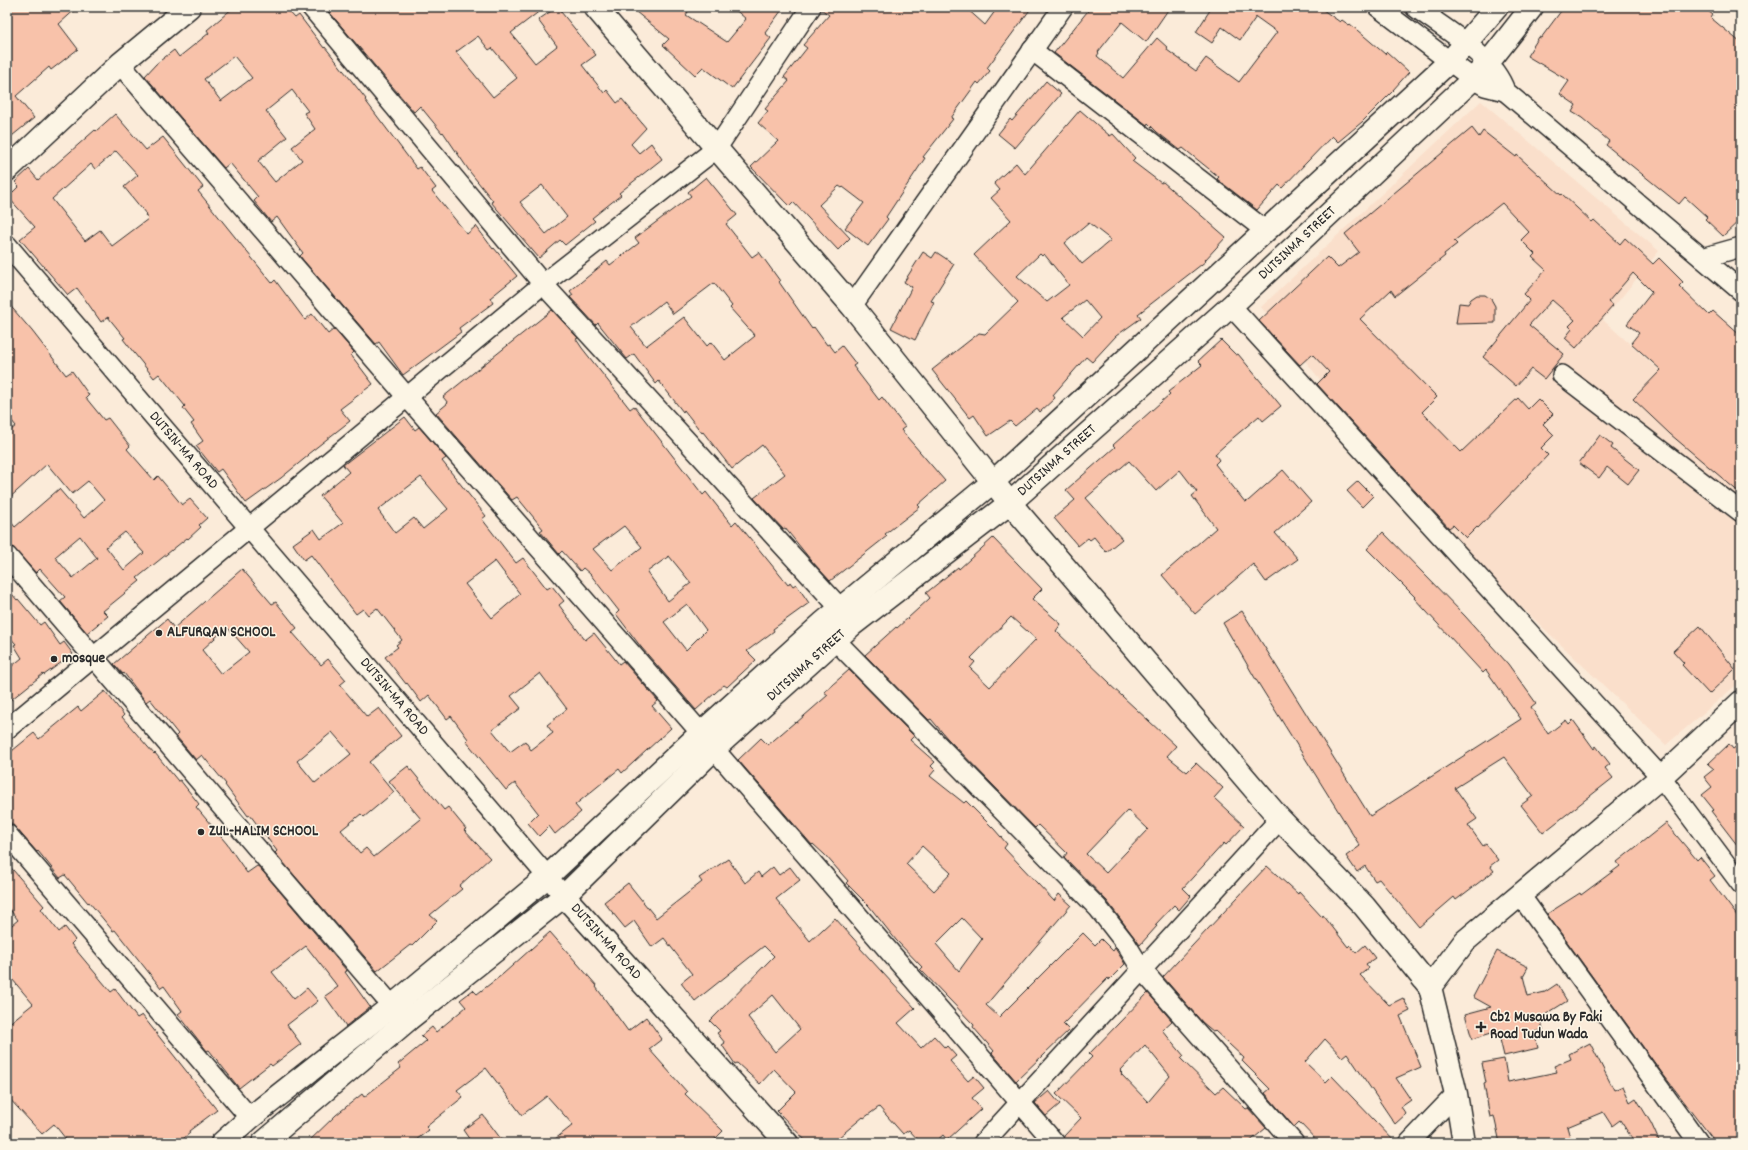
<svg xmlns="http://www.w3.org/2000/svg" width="1748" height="1150" viewBox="0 0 1748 1150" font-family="Dekko,sans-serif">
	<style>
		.built { fill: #fadfcb }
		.building { fill: #f8c2aa; stroke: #2b2b2b; fill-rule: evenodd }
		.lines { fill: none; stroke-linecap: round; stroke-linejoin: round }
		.lane-casing { stroke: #2b2b2b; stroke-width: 12 }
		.street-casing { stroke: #2b2b2b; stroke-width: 22 }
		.secondary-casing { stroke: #2b2b2b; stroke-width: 25 }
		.lane { stroke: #fcf5e5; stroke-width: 9 }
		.street { stroke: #fcf5e5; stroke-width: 19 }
		.secondary { stroke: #fcf5e5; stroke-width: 22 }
		.poi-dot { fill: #2b2b2b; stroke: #fcf5e5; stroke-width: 1.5 }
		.labels { text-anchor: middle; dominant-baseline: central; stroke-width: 3; stroke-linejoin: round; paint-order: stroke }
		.street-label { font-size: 15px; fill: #2b2b2b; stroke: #fcf5e5 }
		.poi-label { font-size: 15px; font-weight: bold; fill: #2b2b2b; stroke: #fcf5e5; text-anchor: start }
	</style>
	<rect width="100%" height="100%" fill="#fbebd9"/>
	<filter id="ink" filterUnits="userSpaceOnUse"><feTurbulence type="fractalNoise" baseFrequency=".025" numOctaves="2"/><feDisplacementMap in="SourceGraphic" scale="8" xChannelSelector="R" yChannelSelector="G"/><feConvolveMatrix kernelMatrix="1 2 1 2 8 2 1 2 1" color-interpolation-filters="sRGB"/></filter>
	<g filter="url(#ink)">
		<!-- built -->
		<path class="built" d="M1481 101 1659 251 1603 320 1741 443V681L1666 745 1452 541 1261 307Z"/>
		<!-- building -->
		<path class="building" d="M7 7H78L59 24 78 49 51 70 49 67 16 96 34 118 7 140Z
			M234 7H285L295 18 299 15 324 48 325 47 366 99 365 100 417 169 420 167 436 188 432 191 467 234 476 226 493 249 494 248 517 276 490 298 493 303 459 328 461 332 403 375 379 342 376 344 303 260 300 256 303 253 277 217 271 222 254 201 258 197 230 163 224 168 145 76 156 64 174 50 179 57 209 33 207 30ZM234 56 252 78 221 101 204 79ZM292 90 308 111 304 113 315 129 292 147 302 160 275 182 258 161 287 137 266 111Z
			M325 7H545L511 33 535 63 557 46 538 20 557 7 596 55 582 65 604 93 607 90 617 103 622 99 646 128 631 144 639 153 651 143 662 159 619 193 621 195 592 218 595 221 565 245 560 240 539 258 491 202 493 201 470 172 443 132 442 133 420 106 414 112ZM478 36 489 50 492 48 517 78 493 97 456 52ZM542 185 567 217 546 234 520 202Z
			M630 7H691L686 15 727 42 746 19 732 7H784L765 33 771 38 732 89 703 67 695 75 663 45 669 39Z
			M822 7H965L985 25 998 7H1032L987 68 990 71 979 84 977 82 951 118 953 119 923 157 925 158 886 217 888 219 868 246 845 228 864 203 843 187 842 188 839 186 819 205 850 238 838 250 793 202 789 206 751 167 778 141 758 123 768 111 765 109 789 81 784 77 807 48 803 45 829 15 821 9Z
			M1091 7H1170L1146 42 1122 22 1098 52 1099 53 1097 56 1123 78 1157 38 1168 48 1167 50 1196 71 1206 58 1239 82 1277 32 1256 17 1240 40 1222 27 1212 43 1196 32 1212 7H1319L1340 22 1342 20 1349 25 1350 24 1385 54 1387 52 1409 72 1393 90H1394L1362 122 1338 142 1332 136 1282 188 1279 185 1257 210 1217 179 1219 177 1183 148 1180 150 1157 132 1148 123 1147 125 1054 53Z
			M1564 7H1703L1713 15 1711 18 1741 43V199L1735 204 1741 210V219L1723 236 1705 219 1707 217 1685 197 1679 204 1606 145 1609 141 1582 118 1572 112 1576 105 1560 94 1569 81 1527 56 1539 37 1541 38Z
			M1046 81 1061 94 1015 148 998 134 1010 119 1012 121Z
			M1080 110 1110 136 1113 134 1135 158 1132 161 1161 183 1163 182 1226 237 1205 260 1206 261 1138 314 1141 318 1116 336 1092 362 1086 357 1053 395 1055 398 1040 412 1037 408 1015 426 1010 421 988 436 974 415 970 418 932 370 979 333 985 334 1018 302 974 255 1011 220 991 198 1000 190 994 183 1016 163 1025 174ZM1089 223 1111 240 1082 264 1065 243ZM1040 254 1042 256 1044 254 1069 285 1047 302 1017 276ZM1085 300 1100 318 1083 336 1063 317Z
			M115 114 146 150 163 137 203 187 198 191 272 283 275 280 305 320 312 314 328 334 334 329 354 352 351 355 373 384 340 409 350 421 308 454 309 455 281 478 246 503 221 469 217 472 196 446 203 441 191 424 194 422 183 408 185 406 159 374 154 378 123 339 125 338 108 317 101 322 77 288 68 295 20 239 35 227 8 197 19 186 15 182 29 169 38 180 95 130 96 131ZM116 151 138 175 124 187 146 214 145 215 148 219 112 246 100 230 85 241 52 199 91 164 95 169Z
			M1472 128 1479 137 1483 131 1516 157 1517 155 1561 195 1562 194 1592 222 1594 220 1620 244 1625 238 1653 264 1659 258 1683 282 1679 286 1709 315 1713 311 1741 336V494L1670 434 1633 399 1661 370 1631 343 1639 333 1627 324 1652 292 1633 273 1608 302 1613 306 1576 348 1565 338 1572 329 1569 326 1575 320 1552 300 1529 325 1564 354 1544 379 1531 369 1516 386 1483 357 1530 300 1524 294 1546 270 1532 257 1535 254 1521 240 1529 232 1502 203 1454 241 1457 244 1444 254 1445 256 1395 296 1391 290 1360 319 1437 397 1422 412 1461 452 1518 398 1528 409 1538 399 1553 414 1543 424 1554 435 1541 448 1548 455 1478 528 1477 527 1466 538 1453 525 1449 528 1317 384 1329 372 1312 354 1300 365 1259 321 1327 257 1338 268 1359 252 1345 234Z
			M706 177 737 215 726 224 752 257 759 252 780 281 779 282 812 329 814 327 827 345 829 344 835 352 842 346 856 364 853 366 879 400 882 397 905 427 901 430 945 481 918 505 920 507 885 534 887 536 830 581 810 559 785 528 783 529 754 498 785 474 762 445 732 469 703 432 702 433 684 410 683 412 659 381 656 384 634 354 627 359 598 323 596 325 570 297 573 295 570 291 607 261 610 265 639 243 635 238 691 196 688 192ZM714 283 732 306 730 308 755 336 725 360 711 342 707 346 684 317 646 346 631 327 664 301 673 314Z
			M923 252 932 258 936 252 954 264 931 301 934 302 915 340 891 328 912 287 904 282Z
			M1477 295H1485L1491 299 1495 306V323L1456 324 1459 303 1468 304 1471 299Z
			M7 302 32 331 66 375 72 371 89 395 86 398 104 420 108 418 130 446 127 449 154 480 158 476 182 505 190 499 207 518 199 525 201 527 188 539 187 538 137 578 140 581 103 611 108 616 87 633 60 601 65 597 40 569 36 573 7 541V517L15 527 59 489 84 518 104 500 88 481 72 494 47 464 7 500V433L16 426 7 415ZM125 532 144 553 124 570 106 547ZM80 536 97 558 73 578 55 557Z
			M552 310 578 338 576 339 582 348 630 409 634 406 703 495 706 492 732 525 736 521 788 585 790 582 793 586 796 584 809 603 773 629 774 631 747 651 756 660 727 687 724 685 696 710 641 647 616 614 619 611 590 574 583 568 580 571 562 551 559 554 540 531 543 529 517 497 512 500 436 413 448 403 443 397ZM624 526 642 547 612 570 593 549ZM669 556 691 583 668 601 647 572ZM687 604 706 630 686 650 664 622Z
			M1221 340 1236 355 1238 354 1281 406 1263 421 1259 416 1234 437 1215 454 1219 460 1215 464 1245 502 1248 501 1283 470 1311 502 1275 533 1298 559 1266 582 1253 564 1195 614 1162 575 1216 528 1192 496 1197 492 1180 470 1156 491 1129 461 1086 498 1122 539 1106 552 1094 537 1090 540 1088 538 1078 546 1054 518 1075 500 1066 490 1115 447 1113 445 1170 394 1168 392 1202 365 1198 361Z
			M405 417 415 430 419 427 446 458 442 461 486 516 482 519 516 563 523 558 547 589 552 586 564 601 559 605 585 640 594 633 619 664 623 661 658 701 652 706 671 728 622 773 619 769 575 805 581 812 555 834 549 826 539 836 528 823 538 813 515 783 506 790 466 741 468 739 451 716 447 719 429 695 421 702 407 683 406 684 385 657 398 647 396 645 402 640 377 608 368 615 363 609 356 614 311 555 304 560 293 544 314 529 321 539 343 523 320 496 349 472 343 465ZM421 477 448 509 423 529 414 518 395 533 378 510ZM495 561 520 594 492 618 465 584ZM540 673 567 709 547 725 553 733 531 750 525 741 510 752 492 730 521 708 511 696Z
			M1600 435 1613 445 1611 448 1639 470 1628 484 1607 467 1599 478 1579 463Z
			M1358 481 1373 496 1362 507 1347 491Z
			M1383 532 1465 616 1508 664 1536 703 1531 707 1548 734 1566 720 1569 724 1573 720 1594 749 1596 746 1610 764 1605 768 1613 778 1543 833 1521 805 1533 796 1504 757 1455 788 1477 819 1468 825 1483 846 1486 844 1498 860 1490 866 1494 871 1456 900 1454 897 1419 927 1379 879 1375 881 1365 866 1357 872 1346 856 1360 846 1255 678 1223 623 1242 611 1370 816 1521 719 1486 670 1483 673 1414 598 1415 597 1367 549Z
			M993 538 1042 589 1032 599 1061 624 1056 631 1110 683 1109 684 1176 746 1167 756 1187 772 1196 763 1223 788 1214 798 1244 826 1226 845 1224 843 1183 888 1191 896 1179 910 1174 905 1155 925 1157 926 1140 945 1107 901 1064 857 1067 853 1038 825 1035 828 947 738 931 719 929 720 865 655 896 627 897 628 930 598 926 593 958 567 959 569ZM1011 617 1036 639 990 687 970 668 975 662 971 658ZM1128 810 1148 829 1106 873 1086 854Z
			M242 569 272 604 276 602 297 628 292 632 321 665 328 659 346 680 340 685 367 717 379 708 401 736 369 762 394 792 364 817 361 814 341 830 360 853 366 848 374 857 421 819 389 781 408 766 444 810 448 807 466 829 464 830 490 858 459 886 462 889 430 915 437 921 412 946 410 945 377 971 275 853 277 851 250 815 248 816 225 785 226 784 202 755 196 760 176 736 178 734 150 699 146 702 124 673 123 674 114 664 167 619 174 628ZM227 627 249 652 221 674 202 650ZM332 732 351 754 315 783 297 761Z
			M7 588 17 600 18 599 40 625 44 622 60 645 64 642 73 654 44 675 43 674 7 703V670L22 658 14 645 16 644 7 634Z
			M1700 626 1735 669 1709 694 1682 665 1684 663 1673 651Z
			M849 670 914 736 910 740 935 762 931 766 935 770 930 776 964 803 966 801 994 829 1007 844 1004 848 1054 901 1059 894 1071 905 986 1005 999 1017 1083 933 1095 945 1101 939 1113 951 1115 948 1125 964 1109 980 1108 978 1063 1024 1069 1030 1016 1081 992 1053 994 1051 973 1027 974 1025 920 969 922 967 896 940 869 906 846 883 848 881 825 855 813 844 812 845 738 760 761 738 768 745 795 722 796 723 828 695 824 692ZM922 846 951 873 934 891 906 864ZM962 918 982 939 959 971 936 944Z
			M105 691 124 715 122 717 154 754 155 753 178 781 180 780 199 804 196 807 227 844 247 873 257 866 259 867 347 971 345 972 370 1007 346 1026 325 996 338 987 306 946 272 972 294 999 307 988 318 1001 287 1025 301 1044 272 1066 270 1064 239 1088 209 1050 207 1051 196 1037 178 1014 182 1011 164 986 161 988 115 930 113 931 89 902 88 903 65 875 60 878 38 851 37 852 7 818V755L34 733 39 739 78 707 81 711Z
			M1741 743V850L1711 811 1714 810 1702 795 1712 787 1704 777 1714 769 1708 764 1729 744 1733 749Z
			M1666 823 1697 860 1700 857 1715 876 1710 880 1741 921V1143H1716L1662 1073 1547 914 1580 893 1581 895 1620 866 1617 862Z
			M728 859 745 883 758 872 761 877 773 867 779 875 790 867 800 880 776 899 810 941 835 918 861 947 860 948 915 1008 898 1023 921 1048 934 1036 945 1048 947 1046 956 1056 950 1061 968 1081 974 1076 984 1088 972 1098 981 1109 947 1140 943 1135 934 1143H921L909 1130 903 1134 879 1107 864 1118 863 1117 832 1143H808L777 1111 796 1092 774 1069 760 1084 737 1063 735 1064 722 1045 725 1043 717 1033 720 1031 710 1021 774 956 764 946 695 1001 681 983 692 974 664 938 652 947 634 921 625 928 604 902 628 883 656 918 702 882 699 878ZM773 995 800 1029 775 1052 748 1017Z
			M7 863 44 906 41 909 59 932 65 927 75 940 71 944 111 992 115 989 137 1018 142 1015 217 1110 189 1131 190 1133 178 1143H69L54 1124 42 1134 7 1096V1025L33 1004 7 973V929L18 920 7 906Z
			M1267 866 1298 894 1299 892 1322 917 1323 915 1348 947 1350 945 1356 953 1365 945 1375 958 1366 964 1369 968 1360 975 1389 1005 1403 998 1410 1011 1400 1016 1421 1067 1396 1078 1411 1100 1401 1107 1406 1114 1395 1124 1347 1053 1342 1057 1325 1039 1305 1062 1326 1082 1332 1076 1396 1143H1319L1299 1122 1294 1127 1265 1093 1270 1089 1242 1061 1244 1058 1215 1031 1214 1032 1202 1022 1163 977Z
			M550 932 597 986 596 987 628 1031 646 1017 662 1039 649 1049 687 1092 685 1094 723 1131 711 1143H550L573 1125 547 1096 522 1115 486 1068 457 1090 463 1097 426 1127 429 1130 412 1143H307L336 1115 362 1094 364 1097 401 1068 398 1064 426 1041 421 1036 432 1027 436 1032 466 1007 460 1000 473 990 477 994 503 974Z
			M1497 951 1528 967 1523 976 1528 996 1545 992 1557 984 1567 1001 1540 1018 1543 1030 1534 1032 1538 1048 1504 1056 1498 1031 1472 1039 1465 1014 1491 1007 1473 997Z
			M1148 993 1172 1021 1162 1030 1184 1056 1181 1059 1216 1093 1223 1087 1246 1109 1248 1108 1266 1128 1248 1143H1066L1064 1136 1081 1118 1056 1094 1092 1057 1089 1054ZM1145 1045 1170 1076 1148 1102 1121 1074 1122 1073 1120 1071Z
			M1590 1043 1614 1090 1623 1086 1630 1102 1636 1098 1651 1123 1660 1143H1635L1620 1120 1612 1126 1603 1112 1567 1127 1570 1137 1561 1139 1562 1143H1500L1494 1116 1490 1117 1484 1084 1486 1083 1482 1063 1504 1059 1508 1082 1557 1072 1554 1066 1571 1059 1569 1054Z
			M1049 1091 1060 1104 1046 1116 1035 1103Z
			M483 1115 504 1143H472L463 1130Z"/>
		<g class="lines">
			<defs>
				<path id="lane" d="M1431 18 1440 7"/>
				<g id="street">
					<path d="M311 7 543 284 840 608"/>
					<path d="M1378 7 1473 79 1485 86 1505 91"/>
					<path d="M1415 7C1444 29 1493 55 1505 91L1741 291"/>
					<path d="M1032 50 1266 231"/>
					<path d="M120 64 407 397 701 733"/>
					<path id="s1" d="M7 245 564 896"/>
					<path d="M1702 258 1741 247"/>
					<path d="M852 306 1063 7"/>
					<path d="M1231 306 1661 777 1741 884"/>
					<path d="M1562 375 1741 512"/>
					<path d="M7 556 392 1006"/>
					<path d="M836 641 1098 908 1126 944 1142 970 1294 1143"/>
					<path d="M7 729 543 284 717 148 811 7"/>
					<path d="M714 749 1055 1143"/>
					<path d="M7 834 250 1118"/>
					<path d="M1520 895 1699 1143"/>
					<path d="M983 1143 1280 819"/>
					<path d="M1409 1143 1456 1094"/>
				</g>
				<g id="secondary">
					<path d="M595 7 852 306 1010 503 1058 559 1280 819 1364 906 1430 987"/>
					<path d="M7 170 120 64 189 7"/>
					<path id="s2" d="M564 896 787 1143"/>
					<path d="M222 1143 250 1118 392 1006 548 876 701 733 824 622 994 481 1450 61 1497 7"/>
					<path id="s3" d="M263 1143 409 1019 564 896 714 749 852 625 1010 503 1231 306 1473 79 1488 63 1532 7"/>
					<path d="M1464 1143 1456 1094 1430 987 1465 941 1661 777 1741 702"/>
				</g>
			</defs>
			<!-- lane casing -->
			<use href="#lane" class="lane-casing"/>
			<!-- street casing -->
			<use href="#street" class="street-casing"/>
			<!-- secondary casing -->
			<use href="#secondary" class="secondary-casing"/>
			<!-- lane -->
			<use href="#lane" class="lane"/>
			<!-- street -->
			<use href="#street" class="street"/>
			<!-- secondary -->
			<use href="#secondary" class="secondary"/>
		</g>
	</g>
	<!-- markers -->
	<g class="poi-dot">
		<circle cx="159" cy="633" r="4"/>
		<circle cx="54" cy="659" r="4"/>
		<circle cx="201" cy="832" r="4"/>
		<path d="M1479 1021h4v4h4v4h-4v4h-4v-4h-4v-4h4z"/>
	</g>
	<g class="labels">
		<!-- street labels -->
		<g class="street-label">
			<text stroke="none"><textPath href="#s3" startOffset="1372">DUTSINMA STREET</textPath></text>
			<text stroke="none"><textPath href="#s1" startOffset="271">DUTSIN-MA ROAD</textPath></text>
			<text stroke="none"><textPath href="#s3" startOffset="1048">DUTSINMA STREET</textPath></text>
			<text stroke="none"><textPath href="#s3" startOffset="724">DUTSINMA STREET</textPath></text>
			<text stroke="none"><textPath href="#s1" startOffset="595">DUTSIN-MA ROAD</textPath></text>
			<text stroke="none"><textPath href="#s2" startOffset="62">DUTSIN-MA ROAD</textPath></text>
		</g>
		<!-- poi labels -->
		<g class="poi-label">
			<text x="167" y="633">ALFURQAN SCHOOL</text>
			<text x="62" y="659">mosque</text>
			<text x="209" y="832">ZUL-HALIM SCHOOL</text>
			<text x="1490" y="1018">Cb2 Musawa By Faki<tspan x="1490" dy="17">Road Tudun Wada</tspan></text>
		</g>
	</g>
	<!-- margin -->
	<rect width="1748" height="1150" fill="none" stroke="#fcf5e5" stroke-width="24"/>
	<rect x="12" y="12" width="1724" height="1126" fill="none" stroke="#2b2b2b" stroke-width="1.5" filter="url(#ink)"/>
</svg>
